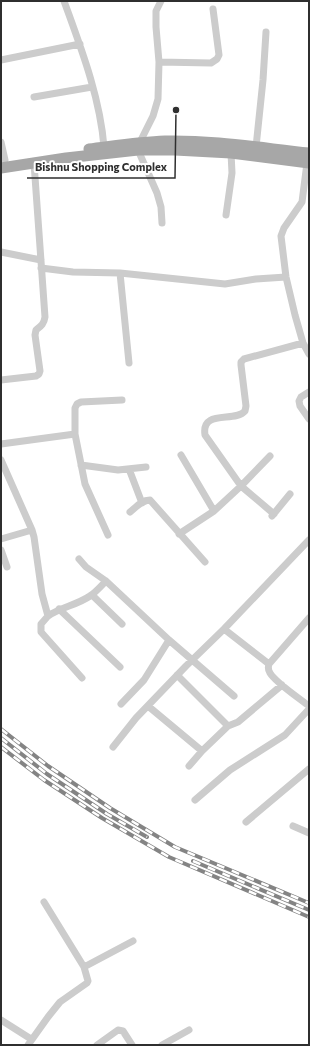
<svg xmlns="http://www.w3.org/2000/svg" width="310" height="1046" viewBox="0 0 310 1046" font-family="Commissioner,sans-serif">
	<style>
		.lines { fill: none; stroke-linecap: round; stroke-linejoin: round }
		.minor { stroke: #ccc; stroke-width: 7 }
		.primary { stroke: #a7a7a7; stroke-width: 11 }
		.rail-casing { stroke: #848484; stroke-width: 4 }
		.rail { stroke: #fff; stroke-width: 2.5; stroke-dasharray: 8; stroke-linecap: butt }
		.leader { fill: none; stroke: #2f2f2f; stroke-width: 1.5 }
		.callout-dot { fill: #2f2f2f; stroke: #fff; stroke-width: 1.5 }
		.callout-label { font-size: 11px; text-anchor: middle; font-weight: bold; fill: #2f2f2f; stroke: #fff; stroke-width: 4; stroke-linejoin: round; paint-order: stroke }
	</style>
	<rect width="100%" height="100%" fill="#fff"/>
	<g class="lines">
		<!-- minor -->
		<path class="minor" d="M64 1C81 48 100 97 104 147
			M161 1 156 11V27L159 62 158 99 153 116 140 142 138 150 157 193 161 207 162 223
			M1 60 80 44
			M159 62 211 63 217 59 219 55 213 9
			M34 97 92 87
			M1 142 5 160
			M256 147 263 80 266 32
			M226 215 232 173 231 153
			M1 252 41 260
			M41 268 73 272 120 273 225 284 256 279 286 277
			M120 273 129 363
			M303 343 295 315 286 277 281 236 284 228 302 202 307 163
			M1 380 36 376 39 374 40 371 35 335 36 330C41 326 44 324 45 317L34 163
			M309 392 301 397 299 401 300 406 309 419
			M75 434V408L77 404 81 402 122 400
			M1 444 75 434 85 484 108 535
			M181 455 214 511
			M1 460 32 530 34 537 42 594 48 616 41 624V632L82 678
			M81 465 118 470 146 467
			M129 469 142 503
			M130 512C136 507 142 500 150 500L205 562
			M274 514 241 486 205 435C201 409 235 423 245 411L246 406 241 365V362L244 359 303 343 309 354
			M272 516 290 494
			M179 534 214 511 241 486 270 456
			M1 539 32 530
			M1 550 7 567
			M79 559 86 567 106 581
			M92 595 122 624
			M59 609 120 667
			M48 616C61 607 77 605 90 596 96 592 101 586 106 581L169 640 234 696
			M309 618 269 664C268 667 268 670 270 673 276 683 299 698 309 706
			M224 629 269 664
			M177 675 228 726
			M121 704 144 680 169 640
			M148 706 202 751
			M113 747 136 718 186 666 224 629 309 540
			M189 766 202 751 228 726 238 722 282 685
			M195 800 230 770 285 735 309 709
			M246 822 309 769
			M293 826 309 833
			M44 902 84 967
			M1 1020 31 1039
			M28 1045 48 1017 60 1002 87 983 88 981 84 967 133 941
			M97 1045 118 1030 123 1031 132 1045
			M162 1045 189 1030"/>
		<!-- primary -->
		<path class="primary" d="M89 149C114 146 139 142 165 141 213 140 261 148 309 153
			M1 168 66 158 138 150H175L231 153 309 163"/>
		<defs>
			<path id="rail" d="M1 729 48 766 110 808 175 847 309 903
				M1 738 47 774 107 814 147 837
				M1 747 44 780 102 818 169 857 309 917
				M193 861 309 910"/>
		</defs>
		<!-- rail casing -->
		<use href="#rail" class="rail-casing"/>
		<!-- rail -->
		<use href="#rail" class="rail"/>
	</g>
	<!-- callouts -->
	<path class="leader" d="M176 110L175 178H27"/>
	<circle class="callout-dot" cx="176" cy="110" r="4"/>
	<g class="callout-label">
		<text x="101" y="171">Bishnu Shopping Complex</text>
	</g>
	<!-- border -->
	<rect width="310" height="1046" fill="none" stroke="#2f2f2f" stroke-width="4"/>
</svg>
